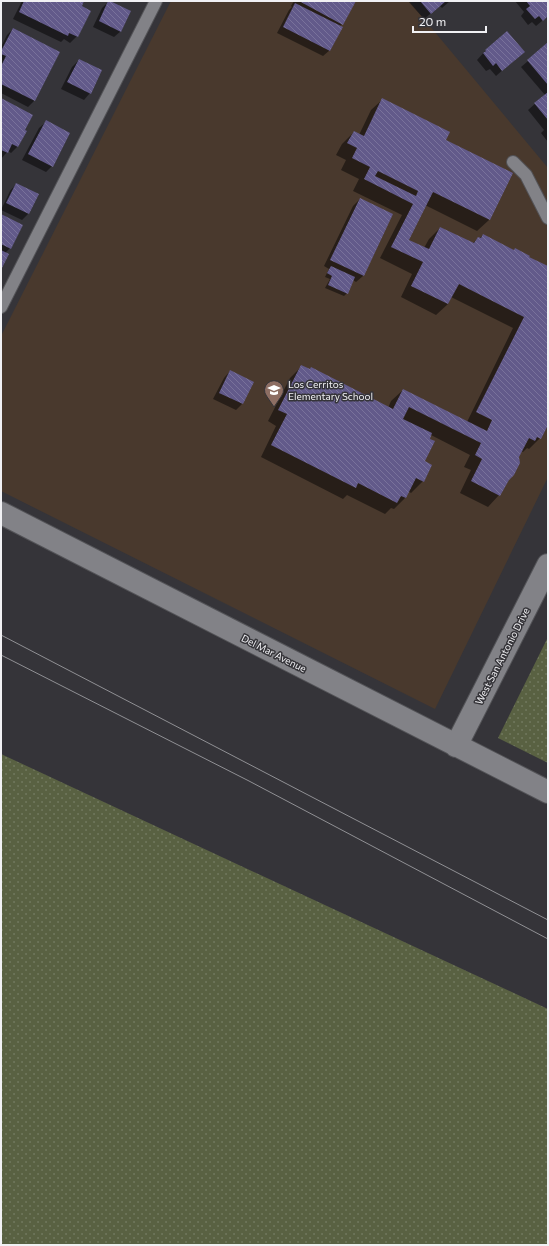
<svg xmlns="http://www.w3.org/2000/svg" width="549" height="1246" viewBox="0 0 549 1246" font-family="Commissioner,sans-serif">
	<style>
		.education { fill: #49392d }
		.green { fill: url(#green-dots) }
		.shadow { fill: #0007 }
		.building { fill: url(#building-back-hatch); fill-rule: evenodd }
		.lines { fill: none; stroke-linecap: round; stroke-linejoin: round }
		.service-casing { stroke: #535357; stroke-width: 14 }
		.minor-casing { stroke: #535357; stroke-width: 24 }
		.service { stroke: #828287; stroke-width: 12 }
		.minor { stroke: #828287; stroke-width: 22 }
		.tram { stroke: #909094; stroke-width: 1 }
		.labels { text-anchor: middle; dominant-baseline: central; stroke-width: 3; stroke-linejoin: round; paint-order: stroke }
		.poi-label { font-size: 10px; fill: #f1f1f4; stroke: #353439; text-anchor: start }
		.street-label { font-size: 10px; fill: #f1f1f4; stroke: #353439 }
	</style>
	<defs>
		<pattern id="green-dots" width="8" height="8" patternUnits="userSpaceOnUse"><rect width="8" height="8" fill="#596142"/><path d="M2 2h.1M6 6h.1" fill="none" stroke="#71785e" stroke-width="1.8" stroke-linecap="round"/></pattern>
		<pattern id="building-back-hatch" width="6" height="6" patternUnits="userSpaceOnUse"><rect width="6" height="6" fill="#625a8a"/><path d="M-1 5l2 2M0 0l6 6M5-1l2 2" fill="none" stroke="#79729b"/></pattern>
	</defs>
	<rect width="100%" height="100%" fill="#353439"/>
	<!-- education -->
	<path class="education" d="M171 1H409L548 168V477L435 709 1 491V336Z"/>
	<!-- green -->
	<path class="green" d="M548 637V763L498 738Z
		M1 754 548 1009V1245H1Z"/>
	<!-- shadow -->
	<path class="shadow" d="M22 1H83L80 7 77 36 70 43 64 39 61 42 13 19Z
		M109 1 121 31 114 37 93 27 102 8Z
		M294 1H354L342 24 340 26 330 50 323 56 277 33 289 10 292 7 291 6Z
		M408 1H450L442 8 440 6 424 19Z
		M515 1H548V16L536 26 532 22 528 25 521 16 524 12Z
		M13 29 59 52 34 101 28 107 1 93V47L7 35Z
		M548 44V142L541 133 544 130 528 110 545 95 521 67Z
		M486 50 523 52 496 76 490 69 486 71 477 60Z
		M79 60 90 93 84 100 61 89 72 67Z
		M383 99 445 140 512 174 489 220 477 231 425 205 408 240 424 248 429 239 440 228 472 244 478 238 479 239 483 235 548 267V423L540 438 529 449 527 448 523 452 521 451 499 495 488 507 460 493 471 470 464 467 470 455 431 435 423 462V481L411 493 408 491 405 498 394 509 391 508 385 514 347 495 343 499 261 457 276 426 268 421 290 378 302 366 388 408 391 401 403 390 467 422 513 328 451 297 448 304 436 315 401 297 412 274 380 258 402 215 353 191 359 179 341 170 346 160 336 155 342 144 354 132 359 135 371 110Z
		M1 100 24 131 18 146 11 153 8 151 1 159Z
		M46 122 52 166 46 172 22 160 39 128Z
		M16 184 37 195 28 214 22 220 1 210 10 191Z
		M360 199 392 215 363 276 356 282 353 280 347 293 344 296 325 288 330 279 325 277 329 269 324 266 353 206Z
		M1 216 10 248 5 253 1 268Z
		M230 371 242 404 236 410 213 399 224 378Z"/>
	<!-- building -->
	<path class="building" d="M24 1H84L82 6 91 11 78 37 69 33 68 36 19 12Z
		M108 1H110L131 11 121 32 99 21Z
		M299 1H356L343 25Z
		M420 1H446L431 14Z
		M526 1H548V16L543 21 539 16 535 19 526 9 530 6Z
		M295 3 343 27 330 51 283 27Z
		M13 28 60 52 35 101 1 84V66L6 56 1 54V51Z
		M507 31 525 52 502 71 496 63 493 66 483 53 486 51 485 50Z
		M548 42V85L527 60Z
		M79 59 102 70 91 94 67 82Z
		M548 92V120L534 103Z
		M1 98 33 115 25 130 27 131 18 147 12 144 8 153 1 150Z
		M382 98 450 132 446 140 513 173 490 220 433 192 409 240 429 249 440 227 474 243 478 237 481 238 483 234 514 250 515 248 530 256 529 257 548 266V425L541 439 537 437 535 441 529 438 519 457 520 463 514 475 509 480 500 496 471 481 482 459 475 455 481 443 409 407 403 419 432 433 430 439 435 441 425 461 432 465 424 482 416 478 406 498 401 496 397 503 358 483 356 488 271 445 287 414 278 410 301 365 310 369 311 367 393 409 403 389 487 431 492 420 476 412 524 317 459 284 448 304 411 286 423 262 391 247 413 204 364 179 370 167 352 158 357 148 347 143 354 131 364 136ZM378 171 418 191 416 196 375 176Z
		M46 120 70 133 53 167 28 154Z
		M16 183 39 194 29 214 6 203Z
		M360 198 393 214 364 276 330 260Z
		M1 214 23 225 11 249 1 244Z
		M1 250 9 254 1 270Z
		M331 266 355 277 348 294 328 285 332 276 327 273Z
		M230 370 254 382 243 404 219 393Z"/>
	<g class="lines">
		<defs>
			<path id="service" d="M513 162 526 175 548 218
				M1 307 156 1"/>
			<path id="minor" d="M1 513 548 792
				M456 746 548 565"/>
		</defs>
		<!-- service casing -->
		<use href="#service" class="service-casing"/>
		<!-- minor casing -->
		<use href="#minor" class="minor-casing"/>
		<!-- service -->
		<use href="#service" class="service"/>
		<!-- minor -->
		<use href="#minor" class="minor"/>
		<!-- tram -->
		<path class="tram" d="M1 635 548 920
			M1 655 249 781 548 939"/>
	</g>
	<!-- icons -->
	<defs>
		<symbol id="school-pin" viewBox="-11 -11 22 30"><path d="M0 17L-7.5 6A9.5 9.5 0 1 1 7.5 6Z" fill="#8d6e63" stroke="#353439"/><path d="M0-5L7-2L0 1L-7-2ZM-4 1L0 2.5L4 1V4Q0 6-4 4Z" fill="#fff"/></symbol>
	</defs>
	<g fill-rule="evenodd">
		<use href="#school-pin" x="263" y="379" width="22" height="30"/>
	</g>
	<g class="labels">
		<!-- poi labels -->
		<g class="poi-label">
			<text x="288" y="384">Los Cerritos<tspan x="288" dy="12">Elementary School</tspan></text>
		</g>
		<!-- street labels -->
		<g class="street-label">
			<text transform="translate(274 653) rotate(27)">Del Mar Avenue</text>
			<text transform="translate(502 656) rotate(-63)">West San Antonio Drive</text>
		</g>
	</g>
	<!-- border -->
	<rect width="549" height="1246" fill="none" stroke="#f1f1f4" stroke-width="4"/>
	<!-- scale -->
	<path d="M413 26v6h73v-6" fill="none" stroke="#f1f1f4" stroke-width="2"/>
	<text x="419" y="26" font-size="12" fill="#f1f1f4" stroke="#353439" stroke-width="3" paint-order="stroke">20 m</text>
</svg>
